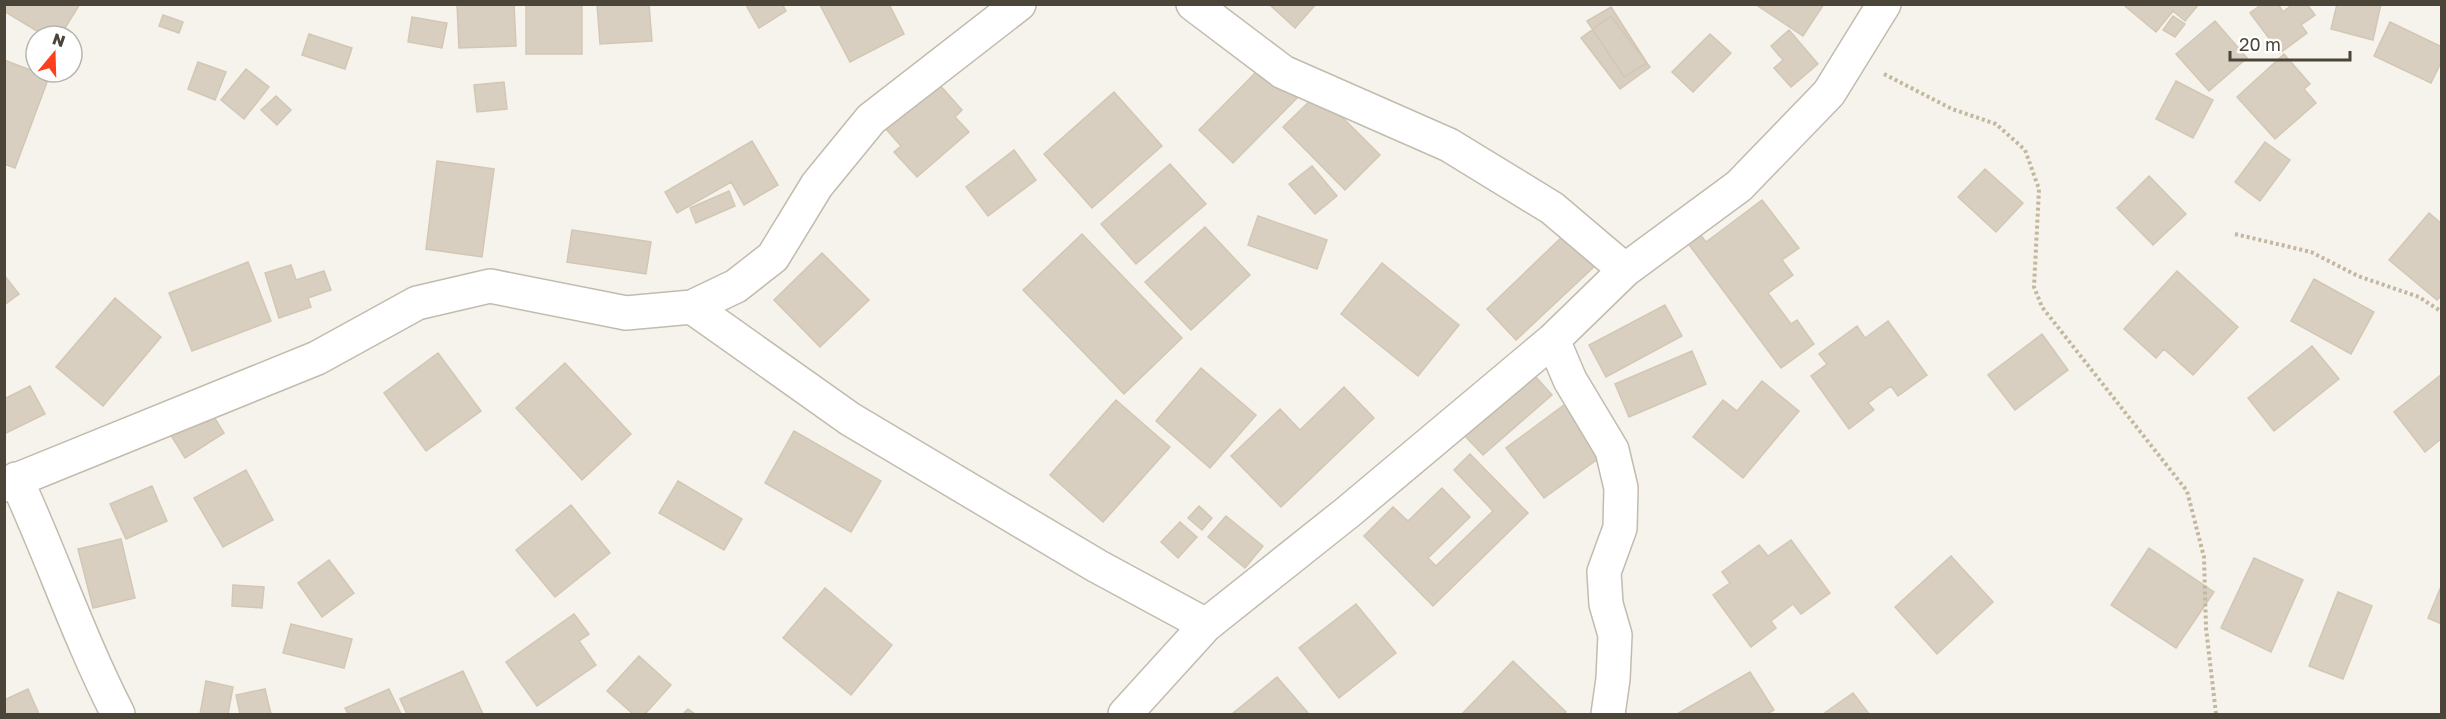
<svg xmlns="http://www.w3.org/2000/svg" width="2446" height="719" viewBox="0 0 2446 719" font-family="'Golos Text',sans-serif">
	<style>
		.building { fill: #d8cfc1; stroke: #d3c7b4; stroke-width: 1.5 }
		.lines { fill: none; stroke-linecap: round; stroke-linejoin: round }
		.street-casing { stroke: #c2bbae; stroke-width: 36 }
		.path { stroke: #c4b79f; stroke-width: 4; stroke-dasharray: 3 3; stroke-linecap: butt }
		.street { stroke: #fff; stroke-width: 33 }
	</style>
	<rect width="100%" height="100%" fill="#f6f3ec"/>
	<!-- building -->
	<path class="building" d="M4 4H80L60 36H45L4 11Z
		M457 4H514L516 46 459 48Z
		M526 4H582V54H526Z
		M597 4H649L652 41 600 44Z
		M752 4H782L786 11 759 28 747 7Z
		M889 4 904 34 850 62 820 5Z
		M1269 4H1316L1295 28Z
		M1755 4H1824L1803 36Z
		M2126 4H2199L2185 21 2173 11 2156 32 2125 6Z
		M2262 4H2278L2283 12 2293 4H2307L2315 15 2301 25 2307 33 2280 53 2250 13Z
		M2337 4H2381L2373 40 2331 29Z
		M1611 7 1647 63 1624 77 1587 21Z
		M163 15 183 22 179 33 159 26Z
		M1611 16 1650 67 1620 89 1581 38Z
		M2173 16 2185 24 2175 37 2163 30Z
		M412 17 447 23 442 48 408 42Z
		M2215 21 2247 58 2209 91 2176 54Z
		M2390 22 2442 47V60L2431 83 2374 56Z
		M1789 30 1818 64 1791 87 1774 68 1783 60 1771 46Z
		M309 34 352 48 345 69 302 55Z
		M1710 34 1731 53 1693 92 1672 72Z
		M2284 54 2310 84 2304 89 2316 103 2275 139 2237 97Z
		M4 60 49 77 15 168 4 164Z
		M198 62 226 72 215 100 188 89Z
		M1263 65 1297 98 1233 163 1199 130Z
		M246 69 269 87 244 119 221 100Z
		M2176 81 2213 100 2193 138 2156 119Z
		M504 82 507 109 477 112 474 85Z
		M938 83 962 110 955 117 969 132 917 177 894 152 901 146 886 129Z
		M1114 92 1162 146 1092 208 1044 154Z
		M1318 93 1380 155 1345 190 1283 127Z
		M276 96 291 110 277 125 261 110Z
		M752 141 778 185 744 205 731 182 677 213 665 192Z
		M2265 142 2290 160 2260 201 2235 182Z
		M1014 150 1036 180 988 216 966 187Z
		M437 161 494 169 482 257 426 249Z
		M1170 164 1206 204 1136 264 1101 224Z
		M1312 166 1337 196 1315 214 1289 184Z
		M1985 169 2023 203 1996 232 1958 197Z
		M2149 176 2186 214 2153 245 2117 208Z
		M729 191 735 206 696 223 690 208Z
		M1762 200 1799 248 1782 260 1793 275 1768 293 1791 324 1797 320 1814 344 1781 368 1687 242 1700 234 1706 242Z
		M2429 213 2442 224V295L2437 300 2389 260Z
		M1258 216 1327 240 1317 269 1248 245Z
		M1205 227 1250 275 1191 330 1145 282Z
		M572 230 651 242 646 274 567 262Z
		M1566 233 1596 265 1516 340 1487 309Z
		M1082 234 1182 338 1124 394 1023 290Z
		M822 253 869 300 820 347 774 300Z
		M248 262 271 321 192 351 169 293Z
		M1382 263 1459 325 1418 376 1341 314Z
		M291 265 296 280 324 271 331 290 308 298 311 307 279 318 265 273Z
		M2177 271 2238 327 2193 375 2164 349 2156 358 2124 329Z
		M4 275 19 294 4 305Z
		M2314 279 2374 312 2351 354 2291 321Z
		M115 298 161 337 103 406 56 367Z
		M1665 305 1682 336 1606 377 1589 345Z
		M1888 321 1927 375 1898 396 1891 386 1868 403 1874 410 1849 429 1811 376 1827 364 1819 354 1857 326 1865 338Z
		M2042 334 2068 370 2015 410 1988 375Z
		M2312 346 2339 379 2274 431 2248 398Z
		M1692 351 1706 384 1629 417 1615 384Z
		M438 353 481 411 426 451 384 393Z
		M565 363 631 434 582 480 516 408Z
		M1201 368 1256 415 1210 468 1156 421Z
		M2442 374V438L2425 452 2394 412Z
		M1535 376 1552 395 1483 455 1465 436Z
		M1762 381 1799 411 1743 478 1693 437 1723 400 1737 411Z
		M30 386 45 414 4 434V399Z
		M1344 387 1374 418 1281 507 1231 456 1280 409 1300 430Z
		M1116 400 1170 447 1103 522 1050 475Z
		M1568 402 1606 453 1544 498 1506 448Z
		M209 409 224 433 185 458 170 434Z
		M794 431 881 481 851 532 765 483Z
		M1470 454 1528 513 1433 606 1364 536 1393 507 1408 521 1442 488 1470 517 1428 558 1436 566 1493 511 1454 470Z
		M246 470 273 520 223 547 194 498Z
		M678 481 742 519 724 550 659 513Z
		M152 486 167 521 126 539 110 504Z
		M571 505 610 553 555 597 516 550Z
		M1199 506 1212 518 1202 530 1188 518Z
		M1226 516 1263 546 1245 568 1208 537Z
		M1180 522 1197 537 1178 558 1161 542Z
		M121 539 135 598 93 608 78 549Z
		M1791 540 1830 593 1801 614 1793 604 1771 621 1776 628 1751 647 1713 595 1730 583 1722 572 1759 545 1768 556Z
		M2149 548 2214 592 2176 648 2111 605Z
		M1951 556 1993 602 1937 654 1895 607Z
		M2254 558 2303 580 2271 652 2221 628Z
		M329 560 354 593 322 617 298 583Z
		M2442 584V624L2428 618Z
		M233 585 264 587 262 608 232 606Z
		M825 588 892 645 851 695 783 638Z
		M2338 592 2372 606 2343 679 2309 666Z
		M1356 604 1396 653 1339 698 1299 648Z
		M574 614 589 634 579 641 596 665 537 706 506 662Z
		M291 624 352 639 344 668 283 653Z
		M639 656 671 685 645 714H633L607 691Z
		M1513 661 1566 712 1563 714H1462Z
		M463 671 483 714H407L400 699Z
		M1750 672 1774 710 1767 714H1677Z
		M1277 677 1309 714H1232Z
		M206 681 233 687 228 714H200Z
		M28 689 39 714H4V700Z
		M265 689 271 714H240L236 695Z
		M389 689 401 714H348L345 708Z
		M1853 693 1869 714H1823Z
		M688 709 695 714H683Z"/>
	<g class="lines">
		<defs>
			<path id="street" d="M1193 4 1283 72 1449 145 1552 208 1625 270
				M692 307 850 419 1097 566 1206 625
				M1553 340 1570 380 1612 450 1621 488 1620 528 1604 572 1606 604 1615 635 1613 679 1608 714
				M16 479C52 557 79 638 118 714
				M4 485 317 358 417 303 490 286 626 313 692 307 736 286 773 257 817 185 871 119 1019 4
				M1125 714 1206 625 1348 512 1553 340 1625 270 1739 186 1829 93 1884 4"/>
		</defs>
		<!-- street casing -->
		<use href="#street" class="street-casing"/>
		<!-- path -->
		<path class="path" d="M1884 74 1952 109 1996 124 2025 150 2039 189 2034 287 2042 307 2187 491 2204 557 2206 628 2216 714
			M2235 234 2311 252 2358 276 2419 297 2442 312"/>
		<!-- street -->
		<use href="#street" class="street"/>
	</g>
	<!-- border -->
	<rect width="2446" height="719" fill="none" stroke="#4b4439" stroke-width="12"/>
	<!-- north arrow -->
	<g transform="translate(54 54) rotate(19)"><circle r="28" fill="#ffffff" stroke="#b7b4b0" stroke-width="1.5"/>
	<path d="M0-4.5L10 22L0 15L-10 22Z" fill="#fc3f1d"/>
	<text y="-9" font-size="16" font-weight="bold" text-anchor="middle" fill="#4b4439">N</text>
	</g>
	<!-- scale -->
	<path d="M2230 51v9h120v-9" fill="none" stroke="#4b4439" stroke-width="3"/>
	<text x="2239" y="51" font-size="18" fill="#4b4439" stroke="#ffffff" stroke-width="4.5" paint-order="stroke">20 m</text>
</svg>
